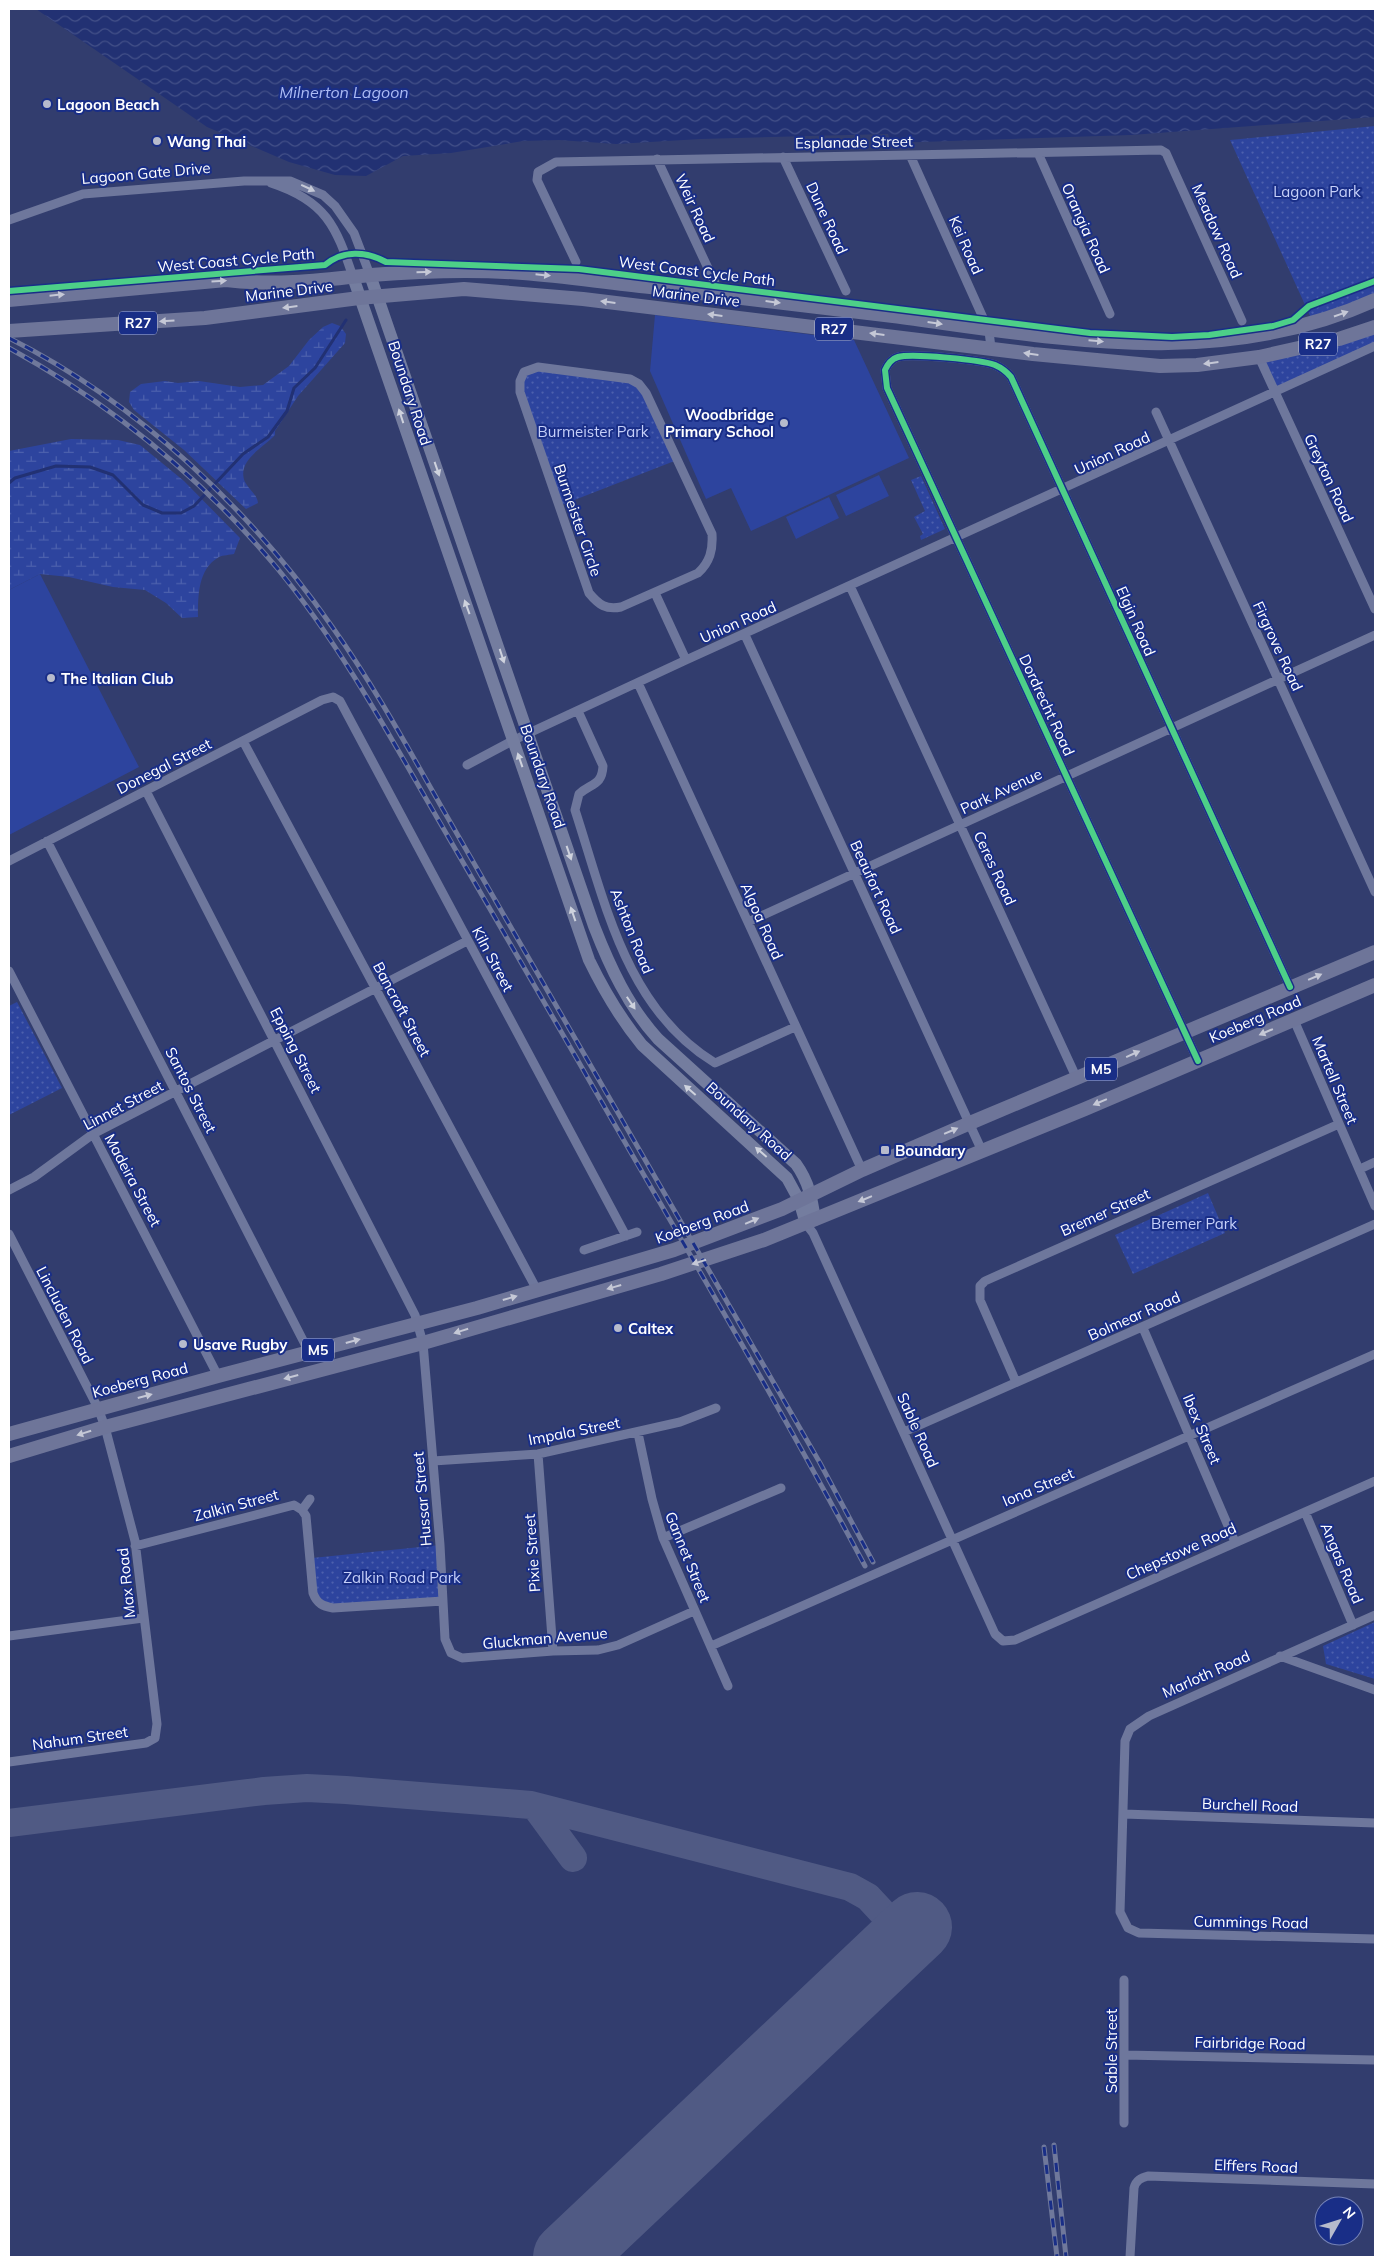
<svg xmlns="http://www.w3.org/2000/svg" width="1384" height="2266" viewBox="0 0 1384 2266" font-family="Mulish,sans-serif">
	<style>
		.grass { fill: url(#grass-dots) }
		.wetland { fill: url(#wetland-marsh) }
		.garden { fill: #2d449e }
		.water { fill: url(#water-waves) }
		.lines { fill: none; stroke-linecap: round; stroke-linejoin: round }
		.stream { stroke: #223173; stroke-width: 3 }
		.taxiway { stroke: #505a84; stroke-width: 28 }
		.runway { stroke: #505a84; stroke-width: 70 }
		.street { stroke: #6e779c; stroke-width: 9 }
		.secondary { stroke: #747d9f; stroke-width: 12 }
		.primary { stroke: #6e7599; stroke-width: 14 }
		.rail-casing { stroke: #6f789b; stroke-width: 5 }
		.rail { stroke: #192e87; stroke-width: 3; stroke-dasharray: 9; stroke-linecap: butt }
		.cycleway-casing { stroke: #192e87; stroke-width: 9 }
		.cycleway { stroke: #4dcf88; stroke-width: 6 }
		.oneway { fill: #c5c9d7 }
		.oneway2 { fill: #c5c8d6 }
		.oneway3 { fill: #ced2dd }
		.poi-dot { fill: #b7bbcc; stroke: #192e87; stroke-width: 2 }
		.labels { text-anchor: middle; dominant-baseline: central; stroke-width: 4; stroke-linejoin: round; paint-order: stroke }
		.shield { fill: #192e87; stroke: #bac0db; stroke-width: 1 }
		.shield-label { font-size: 14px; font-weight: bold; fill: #fff }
		.poi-label { font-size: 15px; font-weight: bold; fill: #fff; stroke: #192e87; text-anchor: start }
		.street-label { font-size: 15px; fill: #fff; stroke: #192e87 }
		.park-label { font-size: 15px; fill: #c6d0f9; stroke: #192e87 }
		.water-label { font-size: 16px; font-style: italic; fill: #acbbf4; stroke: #192e87 }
	</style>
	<defs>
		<pattern id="grass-dots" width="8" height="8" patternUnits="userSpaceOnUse" patternTransform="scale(1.25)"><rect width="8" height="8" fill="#2d449e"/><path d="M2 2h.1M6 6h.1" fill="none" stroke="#4c60ad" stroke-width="1.8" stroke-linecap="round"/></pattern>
		<pattern id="wetland-marsh" width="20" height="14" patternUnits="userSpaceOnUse" patternTransform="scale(1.25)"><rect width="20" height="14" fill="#2d449e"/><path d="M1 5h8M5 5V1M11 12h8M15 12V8" fill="none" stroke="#4c60ad"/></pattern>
		<pattern id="water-waves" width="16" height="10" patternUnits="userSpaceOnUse" patternTransform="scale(1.25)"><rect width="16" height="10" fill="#223173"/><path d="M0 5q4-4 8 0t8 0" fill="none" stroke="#435088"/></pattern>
	</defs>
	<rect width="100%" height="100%" fill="#323d6e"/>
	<!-- grass -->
	<path class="grass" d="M1375 126V295L1311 318 1230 140Z
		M1375 327V346L1274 392 1259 357Z
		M528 369 639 384 677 460 559 506 519 386Z
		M921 476 945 529 921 540 920 536 923 534 914 517 925 511 911 480Z
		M17 1002 62 1088 9 1115V1006Z
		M1208 1193 1225 1233 1133 1274 1115 1235Z
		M440 1545 442 1601 332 1610 317 1599 312 1558Z
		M1375 1622V1679L1326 1664 1323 1646Z"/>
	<!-- wetland -->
	<path class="wetland" d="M332 323 340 326 346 334 345 343 298 396 275 431V435C263 448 236 461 245 482 249 490 257 494 258 503L246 509 184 450 134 410 129 402 130 392 141 384 165 381 178 383 199 381 240 387 263 385 289 366 309 340 323 327Z
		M71 439 118 440 140 445 184 481 240 538 234 554C230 555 223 555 219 557 198 569 198 595 198 617L182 618 166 603 145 590 113 587 69 577 40 574 9 590V451Z"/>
	<!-- garden -->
	<path class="garden" d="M655 315 854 340 909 458 751 531 731 488 706 499 650 371Z
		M879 475 889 496 846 516 836 495Z
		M829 497 839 518 796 539 786 517Z
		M40 574 139 767 9 835V590Z"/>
	<!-- water -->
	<path class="water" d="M36 9H1375V117L1131 135 891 143 888 134 701 139 616 144 559 140 523 141 451 153 403 156 366 176 335 175 289 162 207 127Z"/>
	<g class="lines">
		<!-- stream -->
		<path class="stream" d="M9 483 15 478 56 466 90 467 113 475 143 505 162 513H181L194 506 243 454 268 437 287 411 294 388 315 368 346 320"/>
		<!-- taxiway -->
		<path class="taxiway" d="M535 1806 573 1858
			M9 1823 264 1791 307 1788 346 1790 531 1805 850 1887 868 1897 906 1938"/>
		<!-- runway -->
		<path class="runway" d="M568 2257 917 1927"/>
		<!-- street -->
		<path class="street" d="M1038 153 1110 314
			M910 155 989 331 991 348
			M783 157 846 291
			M657 159 721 296
			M271 183C326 201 336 226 353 277
			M9 220 83 194 244 181H290L323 195 335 206 354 233 370 275
			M576 262 537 180 538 172 556 162 1161 150 1166 153 1170 162 1242 321
			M1259 357 1375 609
			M538 367 630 379 639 384 646 393 712 534C713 550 710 562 698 573L621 607C606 610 599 605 589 593L520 392V381L524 372Z
			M1156 412 1375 892
			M850 586 1077 1079
			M655 593 686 660
			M745 635 982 1151
			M638 683 862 1170
			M578 711 603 766C602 786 591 783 579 794L575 810C605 902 626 1009 715 1063L795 1027
			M243 741 537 1290
			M467 765 514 740 686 660 1375 346
			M146 791 415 1315 423 1343 440 1545 445 1639 451 1653 462 1658 553 1651 598 1650 618 1645 694 1611
			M47 841 309 1352
			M9 861 322 700 333 697 340 701 626 1236
			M748 922 1375 635
			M9 971 218 1376
			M1294 1020 1375 1206
			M1198 1061 887 388 885 370C888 364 891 359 898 357 912 353 982 360 995 365 1002 368 1006 371 1011 377L1290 987
			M1360 1169 1375 1162
			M9 1190 34 1177 93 1134 467 941
			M806 1224 813 1233 995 1634 1003 1641 1015 1640 1375 1481
			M9 1234 98 1408 105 1427 135 1541 157 1724 155 1738 146 1743 9 1762
			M584 1250 637 1232
			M1143 1328 1235 1542
			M1016 1382 980 1300V1286L985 1281 1339 1124
			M904 1432 1375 1224
			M638 1433 652 1499 663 1538 728 1686
			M538 1454 553 1651
			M433 1461 538 1454 680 1422 716 1408
			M302 1510 310 1499
			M1305 1512 1353 1625
			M663 1538 781 1488
			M135 1546 294 1505 302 1510 306 1516 313 1593C317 1604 323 1606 333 1608L443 1601
			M1375 1615 1149 1716 1130 1729 1125 1741 1120 1912 1128 1928 1139 1933 1375 1939
			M9 1636 143 1618
			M711 1646 1375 1354
			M1280 1656 1375 1690
			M1124 1814 1375 1823
			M1124 1980V2123
			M1124 2055 1375 2060
			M1130 2257 1134 2188C1136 2180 1141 2178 1148 2176L1375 2184"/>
		<!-- secondary -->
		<path class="secondary" d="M370 275 594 926C610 967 628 1006 658 1039L796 1164C809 1182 812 1199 815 1220
			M353 277 589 960C604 991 620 1018 642 1045L787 1178 799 1200 806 1224"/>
		<!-- primary -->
		<path class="primary" d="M9 300 226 280C275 286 323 280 371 275 421 271 472 269 523 273 565 276 608 283 650 287 731 297 812 306 893 316 1058 338 1217 371 1375 300
			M9 331 205 318 359 298 464 289 583 299 1033 354 1160 366 1197 365 1259 357 1339 339 1375 327
			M9 1434 218 1376 477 1308 674 1250 782 1209 862 1170 970 1123 1375 952
			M9 1456 105 1427 423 1343 661 1274 764 1240 1085 1109 1375 985"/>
		<defs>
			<path id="rail" d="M9 338C138 403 251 510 333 628 375 687 409 750 445 813L820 1463 873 1562
				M9 348C111 404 202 478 277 568 333 636 377 713 421 790 473 879 525 969 577 1059 673 1227 774 1395 865 1566
				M1054 2145 1066 2257
				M1044 2147 1057 2257"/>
		</defs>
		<!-- rail casing -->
		<use href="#rail" class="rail-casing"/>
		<!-- rail -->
		<use href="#rail" class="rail"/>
		<defs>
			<path id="cycleway" d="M9 291 325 265C343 250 366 251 386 262L579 269 1090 333 1172 337 1209 335 1273 326 1293 320 1309 306 1375 281
				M1198 1061 887 388 885 370C888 364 891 359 898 357 912 353 982 360 995 365 1002 368 1006 371 1011 377L1290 987"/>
		</defs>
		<!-- cycleway casing -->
		<use href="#cycleway" class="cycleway-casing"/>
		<!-- cycleway -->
		<use href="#cycleway" class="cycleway"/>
	</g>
	<!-- one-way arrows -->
	<defs><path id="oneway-solid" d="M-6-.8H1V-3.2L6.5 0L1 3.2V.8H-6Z" transform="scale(1.25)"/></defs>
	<use class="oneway" href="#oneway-solid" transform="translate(308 188) rotate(25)"/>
	<g class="oneway2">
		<use href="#oneway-solid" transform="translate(424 272) rotate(-2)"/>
		<use href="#oneway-solid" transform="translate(543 275) rotate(6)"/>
		<use href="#oneway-solid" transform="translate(219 281) rotate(-3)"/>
		<use href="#oneway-solid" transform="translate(57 295) rotate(-6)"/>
		<use href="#oneway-solid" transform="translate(608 302) rotate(-173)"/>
		<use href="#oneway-solid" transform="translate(773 302) rotate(7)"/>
		<use href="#oneway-solid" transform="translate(290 307) rotate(173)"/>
		<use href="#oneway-solid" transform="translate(1341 314) rotate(-19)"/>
		<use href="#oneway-solid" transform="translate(715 315) rotate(-173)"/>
		<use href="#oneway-solid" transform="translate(167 321) rotate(176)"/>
		<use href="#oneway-solid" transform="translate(935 323) rotate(8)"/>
		<use href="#oneway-solid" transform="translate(877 334) rotate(-173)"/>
		<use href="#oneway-solid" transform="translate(1096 341) rotate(5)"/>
		<use href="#oneway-solid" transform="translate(1031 354) rotate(-172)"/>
		<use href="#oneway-solid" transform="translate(1211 363) rotate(173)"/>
		<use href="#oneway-solid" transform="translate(1315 977) rotate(-23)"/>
		<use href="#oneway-solid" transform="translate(1266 1032) rotate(157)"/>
		<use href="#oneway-solid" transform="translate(1133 1054) rotate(-24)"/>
		<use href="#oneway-solid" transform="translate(1100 1102) rotate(157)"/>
		<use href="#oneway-solid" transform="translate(951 1131) rotate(-23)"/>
		<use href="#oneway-solid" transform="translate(865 1199) rotate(158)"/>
		<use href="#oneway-solid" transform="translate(752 1221) rotate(-23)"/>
		<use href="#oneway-solid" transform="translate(699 1262) rotate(162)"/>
		<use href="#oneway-solid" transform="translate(614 1287) rotate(164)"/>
		<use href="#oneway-solid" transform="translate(510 1298) rotate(-16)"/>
		<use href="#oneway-solid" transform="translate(461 1331) rotate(163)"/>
		<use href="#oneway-solid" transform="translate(353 1341) rotate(-15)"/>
		<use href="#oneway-solid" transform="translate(291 1377) rotate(165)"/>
		<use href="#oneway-solid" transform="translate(145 1396) rotate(-15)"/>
		<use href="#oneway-solid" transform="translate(84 1433) rotate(163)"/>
	</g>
	<g class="oneway3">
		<use href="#oneway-solid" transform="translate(401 416) rotate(-108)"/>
		<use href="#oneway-solid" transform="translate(437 469) rotate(71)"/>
		<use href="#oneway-solid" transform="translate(467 607) rotate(-110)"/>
		<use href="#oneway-solid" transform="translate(502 656) rotate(72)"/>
		<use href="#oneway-solid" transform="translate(520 760) rotate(-109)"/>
		<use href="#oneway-solid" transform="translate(569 853) rotate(71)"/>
		<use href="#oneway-solid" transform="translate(573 914) rotate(-109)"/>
		<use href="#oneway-solid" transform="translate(631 1003) rotate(56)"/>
		<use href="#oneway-solid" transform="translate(690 1090) rotate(-139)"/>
		<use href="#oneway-solid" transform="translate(761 1152) rotate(-139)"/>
	</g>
	<!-- markers -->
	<g class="poi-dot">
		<circle cx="47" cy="104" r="5"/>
		<circle cx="157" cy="141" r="5"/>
		<circle cx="784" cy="423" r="5"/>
		<circle cx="51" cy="678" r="5"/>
		<rect x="880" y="1145" width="10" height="10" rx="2.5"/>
		<circle cx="618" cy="1328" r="5"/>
		<circle cx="183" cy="1344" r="5"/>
	</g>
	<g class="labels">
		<!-- shield labels -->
		<g class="shield">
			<rect x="119" y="311.5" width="38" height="23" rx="4"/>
			<rect x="815" y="317.5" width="38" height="23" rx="4"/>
			<rect x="1299" y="332.5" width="38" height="23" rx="4"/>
			<rect x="1085" y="1057.5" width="32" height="23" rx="4"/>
			<rect x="302" y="1338.5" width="32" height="23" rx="4"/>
		</g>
		<g class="shield-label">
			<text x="138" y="323">R27</text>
			<text x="834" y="329">R27</text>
			<text x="1318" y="344">R27</text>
			<text x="1101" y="1069">M5</text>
			<text x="318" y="1350">M5</text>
		</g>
		<!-- poi labels -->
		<g class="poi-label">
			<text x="57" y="104">Lagoon Beach</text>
			<text x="167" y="141">Wang Thai</text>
			<text x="774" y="414" text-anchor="end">Woodbridge<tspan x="774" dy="17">Primary School</tspan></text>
			<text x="61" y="678">The Italian Club</text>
			<text x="895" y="1150">Boundary</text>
			<text x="628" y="1328">Caltex</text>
			<text x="193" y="1344">Usave Rugby</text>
		</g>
		<!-- street labels -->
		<g class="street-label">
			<text transform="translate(854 142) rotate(-1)">Esplanade Street</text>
			<text transform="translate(146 173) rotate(-5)">Lagoon Gate Drive</text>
			<text transform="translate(695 208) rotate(65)">Weir Road</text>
			<text transform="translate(827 218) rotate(65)">Dune Road</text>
			<text transform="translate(1086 228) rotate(66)">Orangia Road</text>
			<text transform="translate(1217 231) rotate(66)">Meadow Road</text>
			<text transform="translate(966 245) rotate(66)">Kei Road</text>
			<text transform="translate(236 260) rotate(-5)">West Coast Cycle Path</text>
			<text transform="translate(697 271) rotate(7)">West Coast Cycle Path</text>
			<text transform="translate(289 291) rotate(-7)">Marine Drive</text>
			<text transform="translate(696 296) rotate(7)">Marine Drive</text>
			<text transform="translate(410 393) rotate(72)">Boundary Road</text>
			<text transform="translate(1112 453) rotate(-25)">Union Road</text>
			<text transform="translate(1329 478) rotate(65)">Greyton Road</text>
			<text transform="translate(578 520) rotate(71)">Burmeister Circle</text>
			<text transform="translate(1136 621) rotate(66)">Elgin Road</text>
			<text transform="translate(738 622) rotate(-24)">Union Road</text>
			<text transform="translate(1278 646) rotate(65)">Firgrove Road</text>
			<text transform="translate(1047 705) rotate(65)">Dordrecht Road</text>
			<text transform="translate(164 766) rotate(-27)">Donegal Street</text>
			<text transform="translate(543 776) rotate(71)">Boundary Road</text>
			<text transform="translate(1001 791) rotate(-25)">Park Avenue</text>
			<text transform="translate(995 868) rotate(65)">Ceres Road</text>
			<text transform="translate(876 887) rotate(65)">Beaufort Road</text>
			<text transform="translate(762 921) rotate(66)">Algoa Road</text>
			<text transform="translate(632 931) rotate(68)">Ashton Road</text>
			<text transform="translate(493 959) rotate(62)">Kiln Street</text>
			<text transform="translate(402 1009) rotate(62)">Bancroft Street</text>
			<text transform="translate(1255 1019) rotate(-23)">Koeberg Road</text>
			<text transform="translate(296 1050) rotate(63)">Epping Street</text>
			<text transform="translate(1335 1080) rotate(67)">Martell Street</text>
			<text transform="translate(191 1090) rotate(63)">Santos Street</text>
			<text transform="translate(123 1105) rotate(-28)">Linnet Street</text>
			<text transform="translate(749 1121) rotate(42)">Boundary Road</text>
			<text transform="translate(133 1180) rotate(62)">Madeira Street</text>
			<text transform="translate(1105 1212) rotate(-24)">Bremer Street</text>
			<text transform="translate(702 1222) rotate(-20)">Koeberg Road</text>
			<text transform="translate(65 1315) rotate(63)">Lincluden Road</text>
			<text transform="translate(1134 1316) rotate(-24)">Bolmear Road</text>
			<text transform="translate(140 1380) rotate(-15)">Koeberg Road</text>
			<text transform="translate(1202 1429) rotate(67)">Ibex Street</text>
			<text transform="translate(918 1430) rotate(66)">Sable Road</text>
			<text transform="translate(574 1431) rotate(-11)">Impala Street</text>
			<text transform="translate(1038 1487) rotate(-23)">Iona Street</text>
			<text transform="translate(422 1499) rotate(-95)">Hussar Street</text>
			<text transform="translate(236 1505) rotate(-15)">Zalkin Street</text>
			<text transform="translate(1181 1551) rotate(-24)">Chepstowe Road</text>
			<text transform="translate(532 1553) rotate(-94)">Pixie Street</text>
			<text transform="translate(688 1557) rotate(68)">Gannet Street</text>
			<text transform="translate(1342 1563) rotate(67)">Angas Road</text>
			<text transform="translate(126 1583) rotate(-96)">Max Road</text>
			<text transform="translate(545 1638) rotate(-5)">Gluckman Avenue</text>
			<text transform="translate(1206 1674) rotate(-24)">Marloth Road</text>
			<text transform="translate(80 1738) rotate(-8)">Nahum Street</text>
			<text transform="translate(1250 1805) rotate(2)">Burchell Road</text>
			<text transform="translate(1251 1922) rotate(1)">Cummings Road</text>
			<text transform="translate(1250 2043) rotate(1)">Fairbridge Road</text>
			<text transform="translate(1111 2051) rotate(-90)">Sable Street</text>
			<text transform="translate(1256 2166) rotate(2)">Elffers Road</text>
		</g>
		<!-- park labels -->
		<g class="park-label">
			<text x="1317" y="191">Lagoon Park</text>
			<text x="593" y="431">Burmeister Park</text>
			<text x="1194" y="1223">Bremer Park</text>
			<text x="402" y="1577">Zalkin Road Park</text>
		</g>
		<!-- water labels -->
		<g class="water-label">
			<text x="344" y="92">Milnerton Lagoon</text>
		</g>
	</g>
	<!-- border -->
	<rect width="1384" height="2266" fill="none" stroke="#ffffff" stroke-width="20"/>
	<!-- north arrow -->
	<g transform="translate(1339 2221) rotate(51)"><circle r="24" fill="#192e87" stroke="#7582b7"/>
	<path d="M0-4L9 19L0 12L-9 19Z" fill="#b7bbcc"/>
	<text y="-8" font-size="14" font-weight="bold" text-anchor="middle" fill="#ffffff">N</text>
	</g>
</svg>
